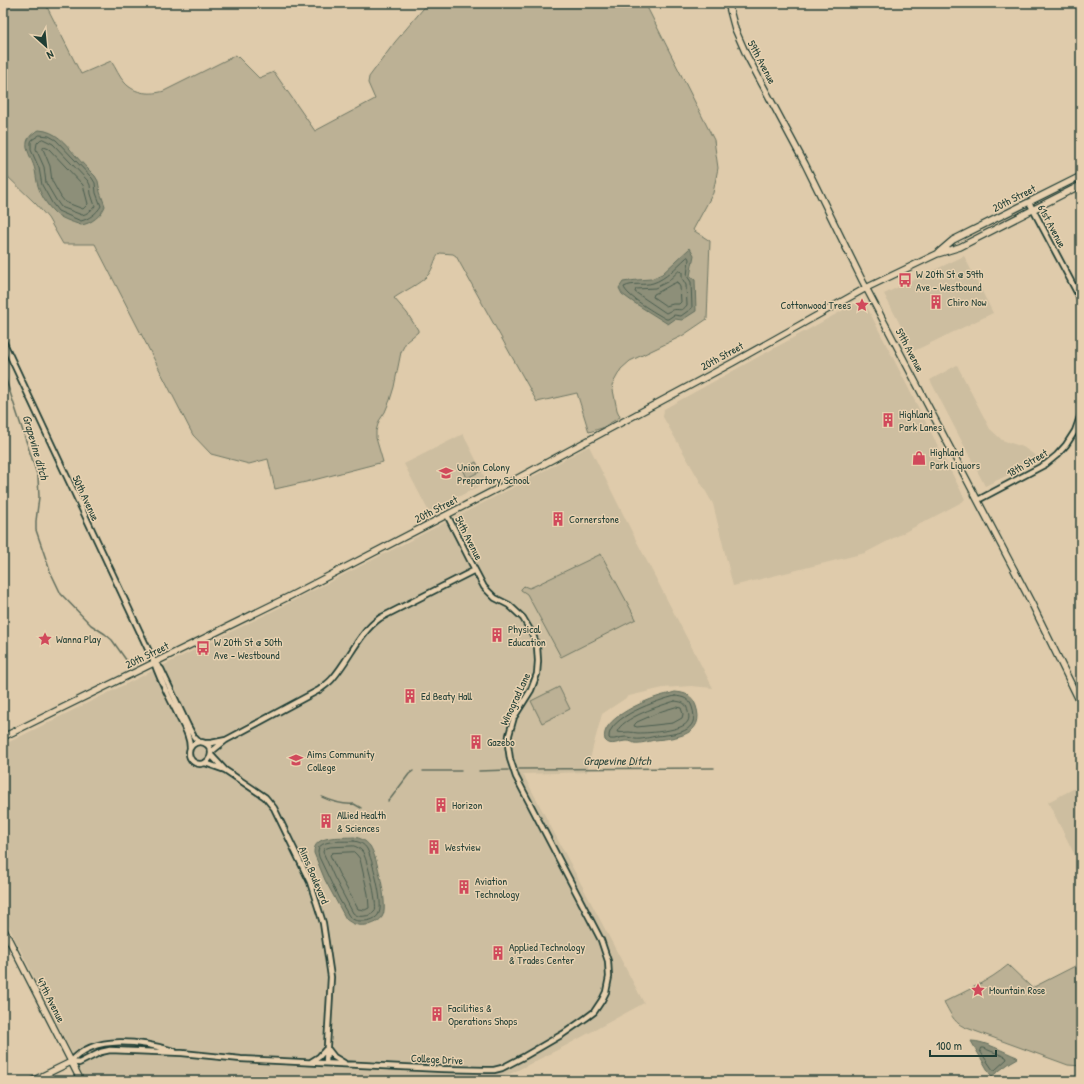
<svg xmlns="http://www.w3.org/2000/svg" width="1084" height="1084" viewBox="0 0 1084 1084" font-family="'Patrick Hand',sans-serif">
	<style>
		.built { fill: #cdbea0 }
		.green { fill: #bcb195; stroke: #6e7764 }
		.water { fill: #8d8f79; stroke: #616e5d }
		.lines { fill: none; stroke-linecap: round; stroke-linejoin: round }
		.shore { stroke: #4b5e50; stroke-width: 1 }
		.stream { stroke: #616e5d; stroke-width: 1.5 }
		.minor-casing { stroke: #1f3d34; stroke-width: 8 }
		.major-casing { stroke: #1f3d34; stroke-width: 8 }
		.minor { stroke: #e7d1b0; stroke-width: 4.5 }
		.major { stroke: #e7d1b0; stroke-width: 5.5 }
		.labels { text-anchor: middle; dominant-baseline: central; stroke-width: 3; stroke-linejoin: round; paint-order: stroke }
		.street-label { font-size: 11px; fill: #1f3d34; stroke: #e7d1b0 }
		.poi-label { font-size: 11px; fill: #1f3d34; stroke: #e7d1b0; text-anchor: start }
		.water-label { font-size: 12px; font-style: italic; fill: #30493e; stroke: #e7d1b0 }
	</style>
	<rect width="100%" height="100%" fill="#dfcbab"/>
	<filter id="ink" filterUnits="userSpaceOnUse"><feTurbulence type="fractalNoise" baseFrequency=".025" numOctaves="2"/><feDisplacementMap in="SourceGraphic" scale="8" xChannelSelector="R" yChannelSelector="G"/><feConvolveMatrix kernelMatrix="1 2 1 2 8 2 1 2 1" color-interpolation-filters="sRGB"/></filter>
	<g filter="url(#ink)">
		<!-- built -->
		<path class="built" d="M964 256 993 313 914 351 884 294Z
			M858 302 865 305 869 311 965 499 962 502 865 553 733 586 713 504 663 417 664 409Z
			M957 365 990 429 1002 440 1023 447 1036 456 1035 462 985 486 930 380Z
			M463 434 487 482 429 512 404 464Z
			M589 446 637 542 713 688 691 686 663 688 629 696 602 714 593 747 587 772 523 774 644 1003 569 1044 496 1081H86L3 915V745L283 606 518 485Z
			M1081 785V867L1048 802Z"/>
		<!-- green -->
		<path class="green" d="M3 3H45L81 74 111 61C116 68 119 77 125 83 135 94 151 95 164 91L236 55 259 78 274 72 315 131 375 99 368 83 369 77 395 42 423 9 426 3H645L714 140 718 168 713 193 693 230 710 241 707 319 682 336 630 361 621 369 612 385 617 410 620 417 602 428 589 432 577 393 537 402 456 256 453 254 440 253C434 258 434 268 428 275 420 284 404 291 394 298L407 313 418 330V332L406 342 401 352 394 387 390 400 385 412 379 421 376 431V438L383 462 306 482 275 489 268 459 249 464 211 454 193 435 95 244H63L48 218 36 204 3 172Z
			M476 462 481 471 467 478 463 469Z
			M601 554 636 619 561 657 527 594 521 590V589L524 586 529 588 532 587Z
			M559 687 570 709 542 723 531 701Z
			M1081 963V1066L1068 1065 964 1027C953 1022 950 1012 944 1002 966 991 989 981 1008 965L1032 988Z"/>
		<!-- water -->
		<path class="water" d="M39 130C56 131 65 143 75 155 81 162 88 169 95 176L98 181 100 192 105 206C102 215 91 224 81 225 72 222 59 218 53 211 46 204 39 192 37 182 36 178 36 174 35 170 32 155 16 141 39 130Z
			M690 248 694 255 690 276 695 280 696 311 682 320 675 319 668 324 633 302 622 294 619 288 623 282 637 280 651 279 662 274Z
			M675 692C686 693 692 695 696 706 706 735 676 738 655 740 649 741 640 744 634 743 632 742 630 741 628 741 620 740 611 748 605 740 599 720 642 702 657 697 662 695 669 694 675 692Z
			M354 837C361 838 366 841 370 846 377 856 388 904 383 915 381 921 372 925 366 925 357 926 352 924 346 919L325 880 314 853C313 834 341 838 354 837Z
			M971 1041C985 1041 1004 1052 1017 1057L1018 1058 1011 1062 992 1076 990 1074Z"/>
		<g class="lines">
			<!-- shore -->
			<path class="shore" d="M40 135 49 136 56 140 92 178 95 183 96 193 101 206C97 213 89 219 81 221L58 211 52 203 42 185 39 168 31 150V142L32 140Z
				M43 139 53 144 88 181 90 185 91 194 95 206C92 210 87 214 82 215L61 207 56 200 46 183 44 167 36 149 37 143 40 140Z
				M44 147 49 149 83 185 88 204 83 209 65 202 61 197 52 181 50 166 43 149Z
				M688 257 689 259 687 276 691 282 692 308 681 316 674 315 668 319H666C657 314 626 296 624 287 633 282 644 286 653 283 666 279 676 267 686 258Z
				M679 271 682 272V278L686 285 687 305C681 313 680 308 672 310 670 311 668 312 666 313L635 292 636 289 655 288 667 282Z
				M677 282 680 287 681 302 679 304H673L666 306 653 297 654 294C662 291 669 285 677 282Z
				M675 696C683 697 689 698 692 707 701 733 675 734 657 736 650 737 641 740 635 739 631 738 629 737 626 737 620 737 615 740 610 739L609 738C607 717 659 700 675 696Z
				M675 701C681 702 685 702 687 708 688 712 690 717 688 721 684 731 649 733 638 733 635 733 632 732 629 732 625 732 621 733 617 732 621 718 662 705 675 701Z
				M676 707 681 708 683 714 682 718 673 723 637 727 634 726 635 724 637 722 662 711Z
				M354 841C360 842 364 844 367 849 372 858 384 904 379 913 377 919 369 921 363 921 357 921 354 921 349 916L339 899 319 857 318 852 319 847C327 839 343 842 354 841Z
				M354 846C357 847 359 848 362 851 367 857 378 904 375 911 373 914 368 916 365 916 360 917 357 916 353 913L334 877 323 852 324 849 330 847Z
				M354 852 357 855 360 859 368 894 369 908 365 910 358 909 339 874 330 855 332 853Z
				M981 1048H983L1006 1057 1007 1059 995 1070H993L980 1051Z"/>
			<!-- stream -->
			<path class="stream" d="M3 371 38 477 39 497 36 521V530L50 571 61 594 91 625 105 634 112 640 129 664
				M519 769 714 768
				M423 771H461
				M479 771 508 770
				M322 797C333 802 342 805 354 804L361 808
				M388 801 391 798 409 774 413 771"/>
			<defs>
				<path id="minor" d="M1029 202 1081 300
					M3 341 154 662C160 681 170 698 178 715 183 726 190 735 190 748
					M978 500 1046 464 1057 455 1066 445 1075 431 1081 414
					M156 664 161 669 188 726 194 737 199 742
					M189 753a11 11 0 1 1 22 0a11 11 0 1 1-22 0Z
					M206 743H211L226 740
					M211 752 226 740 319 690C324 686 329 683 333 678 350 658 359 633 380 618L475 570
					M211 755 224 769
					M205 763 225 770 265 797 274 808 310 882 323 923 331 977 326 1063
					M71 1062 79 1063 101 1052 110 1050 182 1053 241 1059 442 1069 486 1070H494L502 1068 525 1056 563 1034 586 1018 594 1012 602 1000 606 992 609 977 608 961 601 940 516 777 510 759 508 745 509 735 514 717 531 690 537 674 538 661 537 646 533 635 523 618 509 605 495 598 484 587 475 570 447 515
					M71 1062C94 1033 144 1042 174 1051
					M311 1062 319 1057 327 1048 334 1057 344 1063"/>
				<path id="major" d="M728 3 735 29 746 54 805 164 862 280 1031 602 1081 704
					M939 252 953 240 1081 176
					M3 737 290 596 518 478 732 363 866 288 937 254 960 247 1081 185
					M3 928 81 1081
					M32 1081 71 1062"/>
			</defs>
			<!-- minor casing -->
			<use href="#minor" class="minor-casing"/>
			<!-- major casing -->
			<use href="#major" class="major-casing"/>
			<!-- minor -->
			<use href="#minor" class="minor"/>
			<!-- major -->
			<use href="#major" class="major"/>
		</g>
	</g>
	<!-- icons -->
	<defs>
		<symbol id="bus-bare" viewBox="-9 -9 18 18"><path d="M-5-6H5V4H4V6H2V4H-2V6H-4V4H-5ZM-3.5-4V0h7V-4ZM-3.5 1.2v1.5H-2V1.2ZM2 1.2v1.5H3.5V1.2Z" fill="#d1495b" stroke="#e7d1b0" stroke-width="2.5" paint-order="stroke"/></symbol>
		<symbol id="building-bare" viewBox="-9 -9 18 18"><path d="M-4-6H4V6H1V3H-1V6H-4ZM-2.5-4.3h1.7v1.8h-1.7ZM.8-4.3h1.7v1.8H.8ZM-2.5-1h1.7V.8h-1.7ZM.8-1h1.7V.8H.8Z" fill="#d1495b" stroke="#e7d1b0" stroke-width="2.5" paint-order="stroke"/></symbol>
		<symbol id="sight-bare" viewBox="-9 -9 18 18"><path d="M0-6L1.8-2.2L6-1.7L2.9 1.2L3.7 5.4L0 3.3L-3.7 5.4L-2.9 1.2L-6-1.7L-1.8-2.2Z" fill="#d1495b" stroke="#e7d1b0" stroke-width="2.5" paint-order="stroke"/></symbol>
		<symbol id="shop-bare" viewBox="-9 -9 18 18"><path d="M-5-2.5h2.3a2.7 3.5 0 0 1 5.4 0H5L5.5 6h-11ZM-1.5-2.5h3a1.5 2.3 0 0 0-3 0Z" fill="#d1495b" stroke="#e7d1b0" stroke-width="2.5" paint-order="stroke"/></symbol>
		<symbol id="school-bare" viewBox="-9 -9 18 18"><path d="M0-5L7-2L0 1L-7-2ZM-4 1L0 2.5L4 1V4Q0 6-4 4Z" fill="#d1495b" stroke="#e7d1b0" stroke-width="2.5" paint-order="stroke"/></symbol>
		<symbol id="university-bare" viewBox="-9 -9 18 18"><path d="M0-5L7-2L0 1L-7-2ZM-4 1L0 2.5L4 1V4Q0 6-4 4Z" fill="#d1495b" stroke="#e7d1b0" stroke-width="2.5" paint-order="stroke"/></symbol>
	</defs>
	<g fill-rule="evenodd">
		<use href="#bus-bare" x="895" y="270" width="20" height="20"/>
		<use href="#building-bare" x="926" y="292" width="20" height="20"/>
		<use href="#sight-bare" x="852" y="295" width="20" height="20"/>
		<use href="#building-bare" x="878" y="410" width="20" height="20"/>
		<use href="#shop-bare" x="909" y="448" width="20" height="20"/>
		<use href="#school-bare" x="436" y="463" width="20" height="20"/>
		<use href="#building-bare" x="548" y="509" width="20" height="20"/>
		<use href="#building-bare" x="487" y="625" width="20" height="20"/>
		<use href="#sight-bare" x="35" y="629" width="20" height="20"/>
		<use href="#bus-bare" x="193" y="638" width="20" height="20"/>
		<use href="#building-bare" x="400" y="686" width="20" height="20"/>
		<use href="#building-bare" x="466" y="732" width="20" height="20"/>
		<use href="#university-bare" x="286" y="750" width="20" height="20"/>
		<use href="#building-bare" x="431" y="795" width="20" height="20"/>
		<use href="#building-bare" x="316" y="811" width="20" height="20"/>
		<use href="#building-bare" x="424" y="837" width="20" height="20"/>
		<use href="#building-bare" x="454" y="877" width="20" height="20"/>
		<use href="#building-bare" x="488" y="943" width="20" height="20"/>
		<use href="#sight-bare" x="968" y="980" width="20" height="20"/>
		<use href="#building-bare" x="427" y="1004" width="20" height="20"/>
	</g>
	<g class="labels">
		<!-- street labels -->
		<g class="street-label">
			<text transform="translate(762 62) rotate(62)">59th Avenue</text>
			<text transform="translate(1014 198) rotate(-27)">20th Street</text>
			<text transform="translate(1052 226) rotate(62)">61st Avenue</text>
			<text transform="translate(910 350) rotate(62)">59th Avenue</text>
			<text transform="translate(722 356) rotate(-29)">20th Street</text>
			<text transform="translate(1027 463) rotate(-30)">18th Street</text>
			<text transform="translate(86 498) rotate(65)">50th Avenue</text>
			<text transform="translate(436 509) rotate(-27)">20th Street</text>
			<text transform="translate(469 538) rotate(63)">54th Avenue</text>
			<text transform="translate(147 655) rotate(-26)">20th Street</text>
			<text transform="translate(515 699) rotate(-65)">Winograd Lane</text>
			<text transform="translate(314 875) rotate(67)">Aims Boulevard</text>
			<text transform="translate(51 1000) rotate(63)">47th Avenue</text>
			<text transform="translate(437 1059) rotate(3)">College Drive</text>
		</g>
		<!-- poi labels -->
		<g class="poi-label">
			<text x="916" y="274">W 20th St @ 59th<tspan x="916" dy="13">Ave - Westbound</tspan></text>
			<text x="947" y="302">Chiro Now</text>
			<text x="851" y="305" text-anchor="end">Cottonwood Trees</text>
			<text x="899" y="414">Highland<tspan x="899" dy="13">Park Lanes</tspan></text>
			<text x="930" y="452">Highland<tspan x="930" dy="13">Park Liquors</tspan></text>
			<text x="457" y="467">Union Colony<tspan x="457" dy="13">Prepartory School</tspan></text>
			<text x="569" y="519">Cornerstone</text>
			<text x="508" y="629">Physical<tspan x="508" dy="13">Education</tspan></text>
			<text x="56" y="639">Wanna Play</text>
			<text x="214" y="642">W 20th St @ 50th<tspan x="214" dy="13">Ave - Westbound</tspan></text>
			<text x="421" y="696">Ed Beaty Hall</text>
			<text x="487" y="742">Gazebo</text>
			<text x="307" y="754">Aims Community<tspan x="307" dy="13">College</tspan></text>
			<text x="452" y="805">Horizon</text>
			<text x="337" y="815">Allied Health<tspan x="337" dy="13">&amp; Sciences</tspan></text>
			<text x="445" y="847">Westview</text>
			<text x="475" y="881">Aviation<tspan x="475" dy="13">Technology</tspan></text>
			<text x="509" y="947">Applied Technology<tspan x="509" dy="13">&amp; Trades Center</tspan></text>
			<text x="989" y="990">Mountain Rose</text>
			<text x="448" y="1008">Facilities &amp;<tspan x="448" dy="13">Operations Shops</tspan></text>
		</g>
		<!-- water labels -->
		<g class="water-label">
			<text transform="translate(36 447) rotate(74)">Grapevine ditch</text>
			<text x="617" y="760">Grapevine Ditch</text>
		</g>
	</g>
	<!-- margin -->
	<rect width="1084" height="1084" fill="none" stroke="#e7d1b0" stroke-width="16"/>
	<rect x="8" y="8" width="1068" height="1068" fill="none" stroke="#1f3d34" stroke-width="1.5" filter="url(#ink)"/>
	<!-- north arrow -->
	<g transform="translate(46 46) rotate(153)" stroke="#e7d1b0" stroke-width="3" paint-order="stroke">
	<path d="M0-3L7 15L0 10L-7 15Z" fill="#1f3d34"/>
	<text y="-6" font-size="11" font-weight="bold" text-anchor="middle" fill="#1f3d34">N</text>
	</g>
	<!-- scale -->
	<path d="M930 1050v6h66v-6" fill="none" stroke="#1f3d34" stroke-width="2"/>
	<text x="936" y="1050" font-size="12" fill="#1f3d34" stroke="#e7d1b0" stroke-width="3" paint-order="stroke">100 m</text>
</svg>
